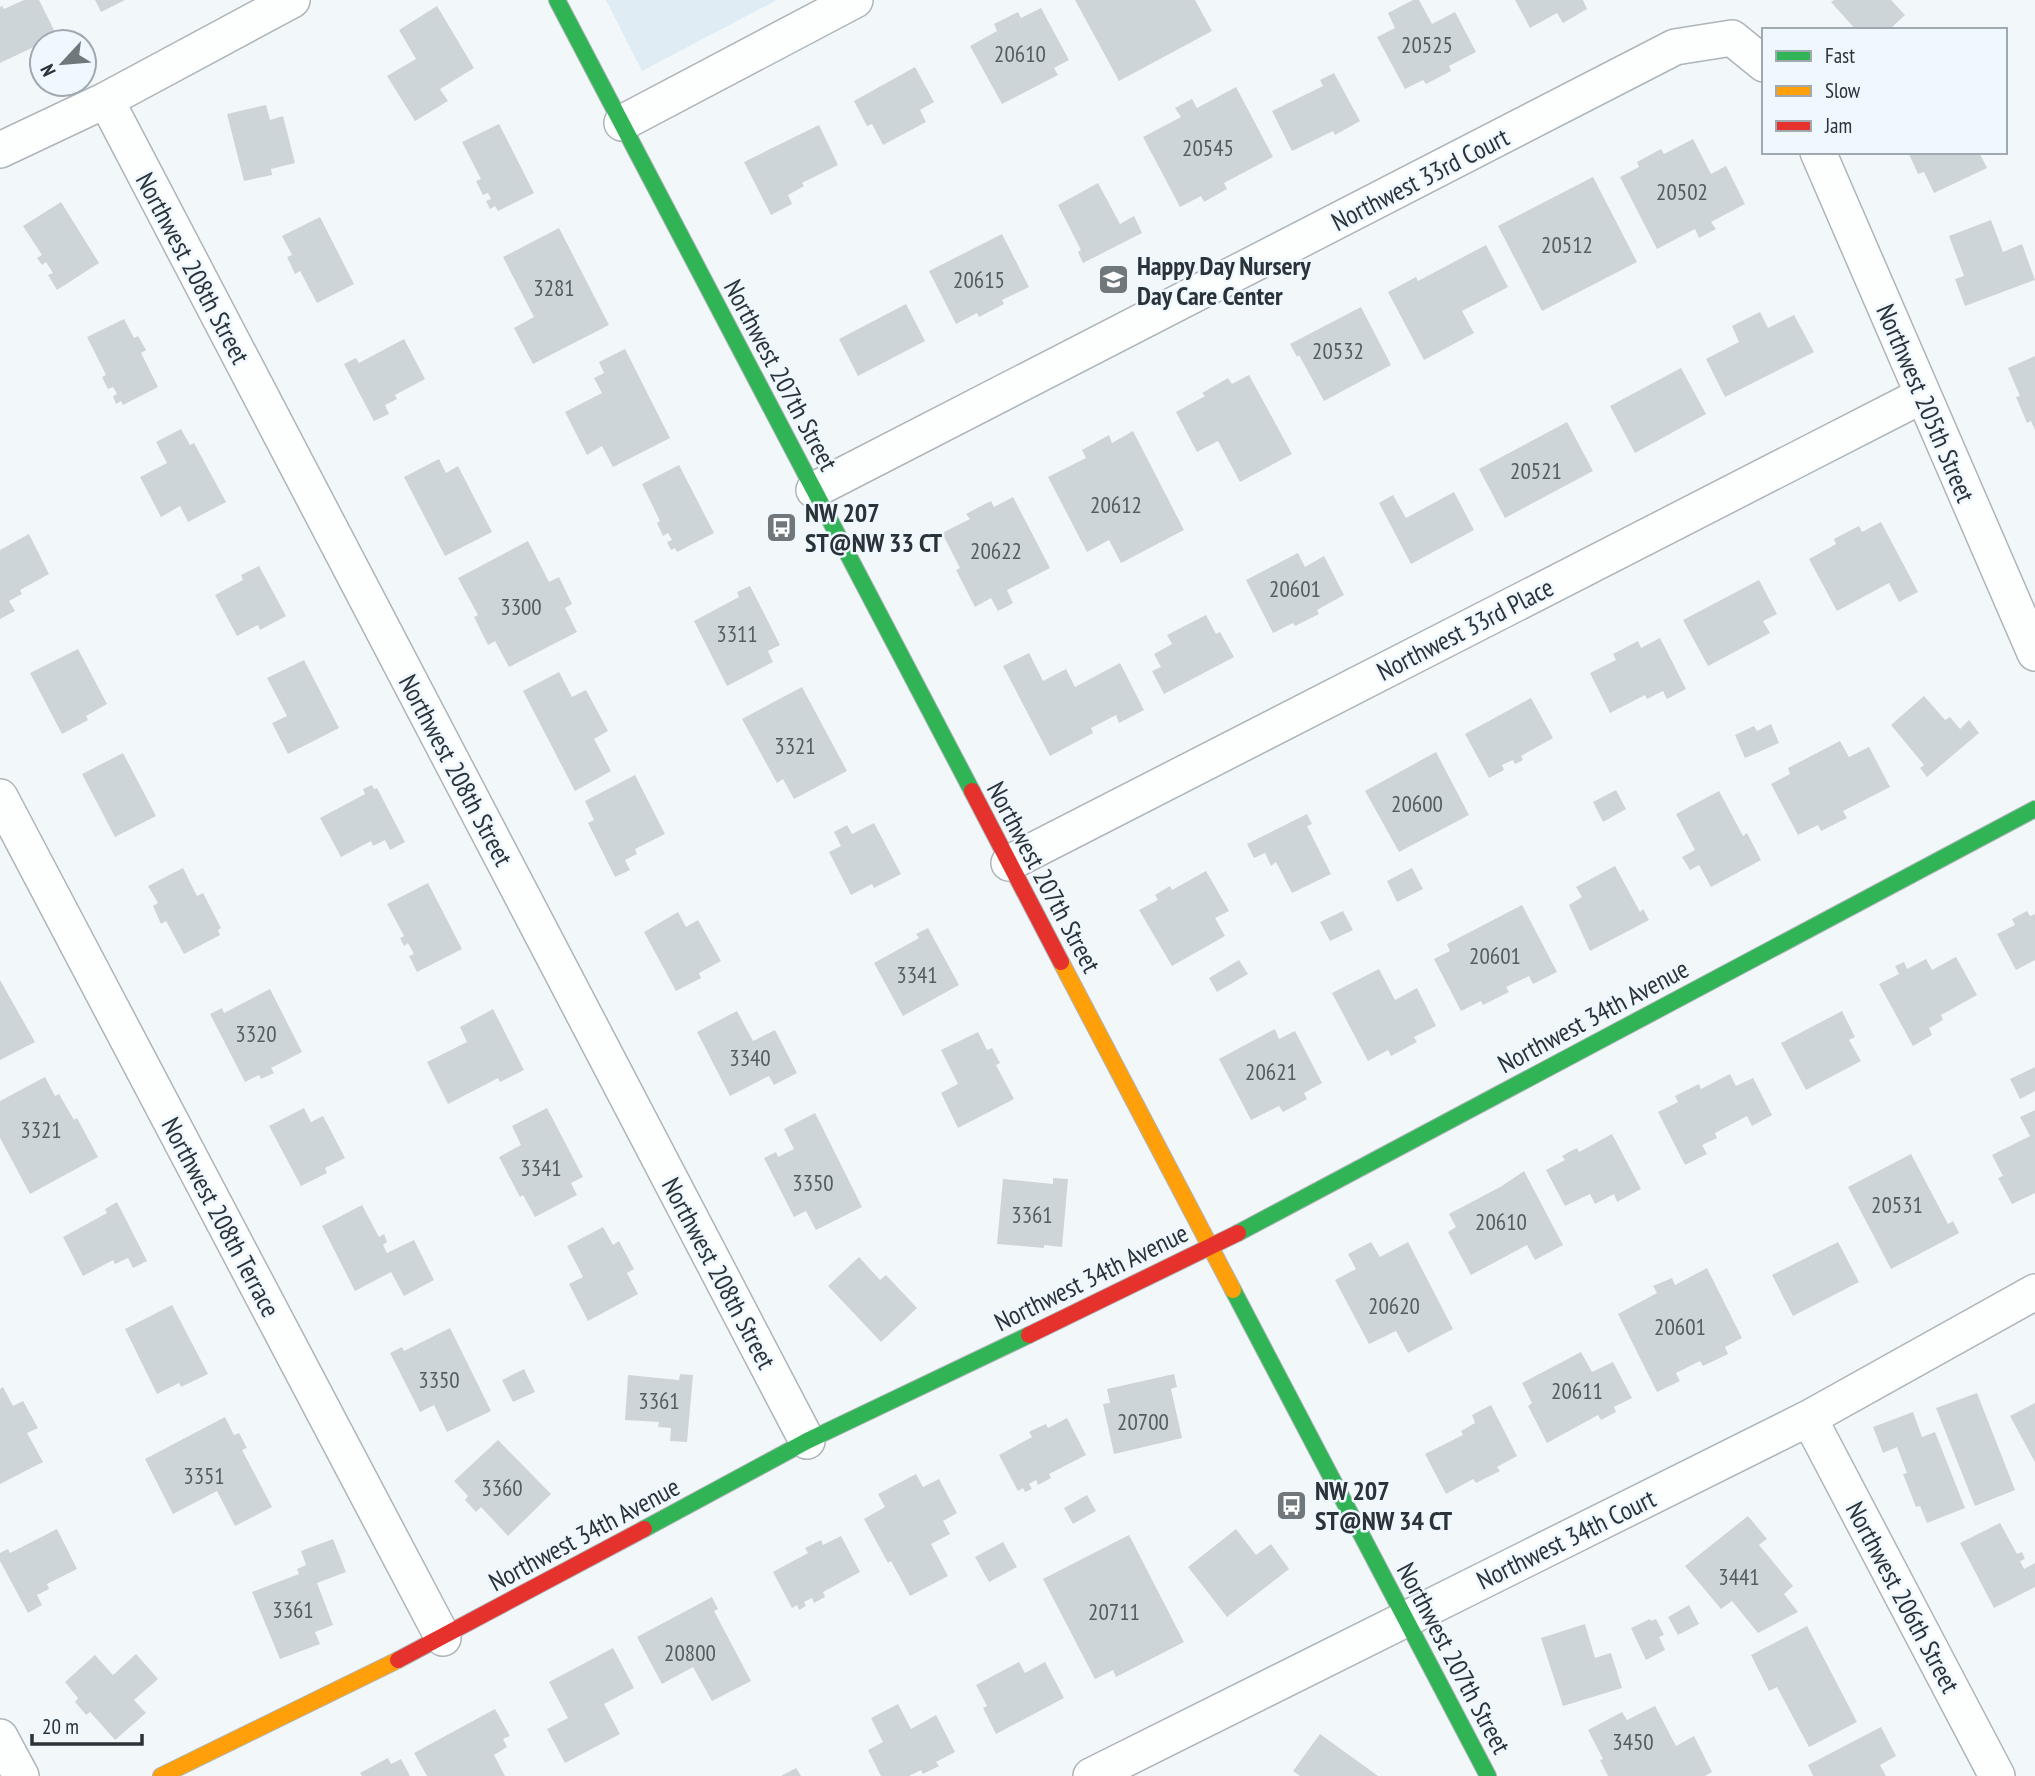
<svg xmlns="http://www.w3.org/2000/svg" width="2035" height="1776" viewBox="0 0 2035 1776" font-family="'PT Sans Narrow',sans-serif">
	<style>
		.built { fill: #e0ecf4 }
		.building { fill: #ced5d9 }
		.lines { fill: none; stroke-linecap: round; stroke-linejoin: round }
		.street-casing { stroke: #aeb5b9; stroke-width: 38 }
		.fast-casing { stroke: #aeb5b9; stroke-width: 18 }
		.slow-casing { stroke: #aeb5b9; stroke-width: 18 }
		.jam-casing { stroke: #aeb5b9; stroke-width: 18 }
		.street { stroke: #fdfefe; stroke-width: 35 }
		.fast { stroke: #30b455; stroke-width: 16 }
		.slow { stroke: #ff9f0a; stroke-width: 16 }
		.jam { stroke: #e5322d; stroke-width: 16 }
		.labels { text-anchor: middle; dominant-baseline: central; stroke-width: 5; stroke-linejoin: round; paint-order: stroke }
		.number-label { font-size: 23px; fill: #535c60 }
		.street-label { font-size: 26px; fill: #2a3338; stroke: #eff8fe }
		.poi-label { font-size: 26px; font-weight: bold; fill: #2a3338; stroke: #eff8fe; text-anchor: start }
	</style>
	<rect width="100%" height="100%" fill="#f2f7fa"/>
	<!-- built -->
	<path class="built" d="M606 0H777L642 71Z"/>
	<!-- building -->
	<path class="building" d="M24 0H39L57 36 0 63V7L2 6 4 9Z
		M95 0H125L101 12Z
		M1075 0H1195L1212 31 1119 81Z
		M1413 0H1419L1432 24 1455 12 1476 52 1449 66 1451 71 1426 84 1423 80 1405 89 1377 37 1395 28 1388 13Z
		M1515 0H1583L1587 9 1563 23 1557 13 1530 28Z
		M1834 0H1891L1905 15 1889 30H1856L1831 2Z
		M437 6 474 68 440 89 448 101 415 121 387 76 416 59 399 30Z
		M1041 8 1069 60 1054 68 1058 75 1002 104 970 46 997 31 994 24 1018 12 1021 18Z
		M915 67 934 102 920 110 926 122 883 145 872 124 867 126 854 101Z
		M1334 73 1360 121 1335 135 1333 131 1292 151 1272 111 1323 86 1320 80Z
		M1236 87 1273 157 1224 183 1227 189 1204 202 1201 196 1180 207 1143 137 1181 117 1175 108 1192 99 1197 108Z
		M266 105 270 120 283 116 295 163 271 169 272 175 244 181 227 114Z
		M499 124 534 193 498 211 495 206 490 209 486 201 491 199 488 193 483 195 476 181 481 179 462 142Z
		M819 125 838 165 802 183 804 186 788 195 792 204 771 215 744 162Z
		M1693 139 1711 174 1726 166 1745 204 1711 222 1716 229 1699 238 1695 229 1657 249 1620 177 1639 167 1637 162 1661 149 1664 154Z
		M1908 152H1979L1987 168 1934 193 1924 172 1918 174Z
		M1593 177 1637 262 1542 311 1498 226Z
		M1098 183 1120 224 1134 216 1142 233 1083 263 1078 252 1081 250 1058 205Z
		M61 202 99 263 57 290 48 275 53 273 46 262 42 265 37 258 42 255 23 226Z
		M320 217 354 284 317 303 300 271 295 274 287 257 292 255 282 236Z
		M1991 220 2003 252 2022 244 2035 280 1965 306 1955 279 1964 276 1949 236Z
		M559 228 609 325 533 364 514 328 534 317 503 257Z
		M1002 234 1029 287 1002 300 1004 304 979 317 977 313 956 324 929 271Z
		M1486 245 1508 287 1462 311 1474 333 1424 360 1388 292 1416 277 1418 281Z
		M906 304 925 341 858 376 839 339Z
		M1361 307 1391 365 1324 401 1299 355 1297 357 1290 344Z
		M1760 312 1768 328 1794 315 1814 352 1725 397 1706 359 1739 342 1732 326Z
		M124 319 134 338 138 336 146 350 141 353 158 387 123 405 121 401 116 404 113 396 117 394 113 387 108 389 102 377 106 375 87 337Z
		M404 339 425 379 395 395 397 399 385 405 389 414 374 421 344 364 356 358 359 363Z
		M625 349 670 438 613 467 602 446 587 455 565 412 602 393 594 378 604 373 599 362Z
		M2035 356V430L2031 421 2027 423 2016 397 2020 396 2008 368Z
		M1681 368 1706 414 1635 453 1610 406Z
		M1249 375 1292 454 1240 482 1218 441 1197 452 1176 412 1205 396 1202 393 1228 378 1232 384Z
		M1567 422 1593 471 1505 518 1479 469Z
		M181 429 190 445 194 443 226 502 188 522 180 506 161 517 140 477 167 463 156 442Z
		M1133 431 1184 530 1121 563 1109 540 1087 552 1048 477 1086 458 1082 450 1109 435 1112 443Z
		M439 459 446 473 458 466 492 532 445 556 404 477Z
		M679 465 714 533 677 552 675 548 671 550 667 542 672 540 668 533 663 536 657 523 660 521 642 484Z
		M1454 492 1474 530 1411 564 1379 503 1393 495 1406 518Z
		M1013 497 1050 568 1007 590 1013 603 1006 607 998 611 991 598 975 607 956 570 960 568 942 533 970 519 966 514 979 507 991 501 994 507Z
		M1881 522 1918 592 1899 602 1889 583 1837 611 1809 559 1836 544 1834 539 1859 526 1862 532Z
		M29 534 49 574 20 590 22 594 9 601 15 611 0 619V550Z
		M528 541 549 582 559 577 572 604 565 608 577 632 509 667 495 641 488 645 474 617 478 615 458 578Z
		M1298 553 1305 567 1324 556 1344 595 1317 610 1319 614 1295 626 1293 623 1273 633 1246 580Z
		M259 566 286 616 260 630 258 625 237 636 215 595 243 580 241 575Z
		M1759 580 1777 614 1763 621 1770 633 1708 666 1683 620Z
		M750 586 780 645 768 651 773 662 727 686 694 621 739 597 737 592Z
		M1206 615 1216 634 1220 632 1234 657 1164 694 1152 671 1161 667 1154 654 1172 644 1167 635Z
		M1660 638 1686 689 1667 699 1663 691 1647 699 1645 695 1610 713 1590 673 1616 660 1613 654 1638 641 1641 648Z
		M78 649 107 704 86 716 88 720 62 734 30 673Z
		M1029 653 1043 681 1066 669 1075 687 1120 663 1144 710 1119 723 1116 715 1091 728 1093 733 1050 756 1003 666Z
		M304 660 339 728 288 754 272 723 287 716 267 678Z
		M559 672 572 697 586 690 608 731 594 739 611 771 575 791 523 691Z
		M802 687 847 771 794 799 783 779 777 783 742 719Z
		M1924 696 1945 720 1950 717 1960 729 1969 720 1979 733 1927 777 1920 768 1924 765 1891 725Z
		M1531 698 1553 738 1521 756 1523 760 1515 764 1513 760 1502 765 1504 770 1489 778 1465 734Z
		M1771 724 1779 743 1745 758 1735 735 1754 726 1757 731Z
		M1840 741 1849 757 1869 747 1890 787 1843 811 1847 818 1821 831 1818 825 1798 835 1771 784 1790 774 1788 768Z
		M1436 752 1469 815 1399 852 1365 791Z
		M123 753 156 816 115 837 82 774Z
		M635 775 665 834 635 849 637 854 625 860 630 870 615 877 588 823 594 820 585 801Z
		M372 785 374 789 377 788 405 842 390 850 385 840 373 846 371 841 341 857 320 818 365 794 363 789Z
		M1616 790 1626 809 1603 822 1593 802Z
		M1719 791 1743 836 1747 833 1761 860 1711 887 1699 865 1690 870 1682 857 1695 850 1676 814Z
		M1307 814 1312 824 1307 826 1331 874 1292 893 1276 862 1271 866 1265 853 1254 858 1247 844Z
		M874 823 901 874 874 888 872 884 851 895 829 852 841 846 834 832 847 825 852 834Z
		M1615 866 1640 912 1643 909 1649 920 1590 951 1569 905 1582 897 1576 887Z
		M183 868 197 896 203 893 221 928 218 930 220 935 184 954 166 921 161 924 153 906 158 903 148 886Z
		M1412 868 1423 889 1397 902 1387 881Z
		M1206 871 1229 911 1215 918 1225 936 1172 966 1139 910 1158 900 1155 895 1170 886 1172 890Z
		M428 883 462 949 417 972 409 956 414 954 408 943 404 946 400 938 404 936 387 904Z
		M1522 905 1557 972 1533 984 1529 976 1506 987 1509 992 1483 1005 1481 1001 1461 1011 1434 959 1450 951 1447 944Z
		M1343 911 1353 930 1330 941 1320 922Z
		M2027 911 2030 916 2035 914V960L2016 970 1997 934 2015 925 2012 919Z
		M678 912 686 927 698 920 721 961 699 973 701 978 676 991 644 932Z
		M928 928 959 985 903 1016 874 963 919 938 916 934Z
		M1956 957 1977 995 1941 1015 1943 1020 1929 1028 1932 1035 1913 1046 1879 984 1899 974 1895 966 1904 962 1907 969 1926 959 1932 970Z
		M1239 960 1248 974 1217 992 1209 978Z
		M1379 969 1395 1000 1417 988 1436 1026 1414 1037 1417 1042 1391 1056 1388 1050 1368 1061 1332 993Z
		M0 980 35 1042 0 1060Z
		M270 989 302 1052 271 1068 274 1073 261 1079 259 1075 245 1082 210 1014 222 1008 224 1013Z
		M493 1009 524 1070 500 1082 498 1078 448 1104 427 1062 467 1042 460 1027Z
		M737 1011 753 1041 775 1030 797 1073 774 1085 769 1076 730 1096 697 1032Z
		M1842 1011 1855 1037 1849 1040 1861 1061 1806 1090 1781 1043Z
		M1275 1029 1279 1039 1295 1031 1322 1083 1304 1093 1307 1099 1283 1112 1279 1106 1251 1120 1219 1059Z
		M978 1032 987 1050 992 1048 1000 1063 996 1065 1014 1099 958 1128 941 1093 958 1084 941 1050Z
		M2035 1067V1091L2020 1099 2010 1079Z
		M1730 1074 1736 1086 1753 1078 1772 1115 1752 1126 1747 1116 1715 1133 1717 1138 1702 1145 1707 1154 1685 1165 1658 1112 1678 1102 1675 1096 1699 1084 1701 1089Z
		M45 1077 55 1096 59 1094 74 1120 77 1118 98 1157 30 1194 0 1138V1101Z
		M304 1108 311 1122 323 1116 345 1158 325 1168 327 1173 301 1186 269 1126Z
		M547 1108 583 1177 571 1183 577 1195 535 1217 523 1195 520 1197 499 1157 521 1145 512 1126Z
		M2035 1110V1193L2012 1204 1998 1178 2003 1176 1992 1155 2030 1136 2020 1117Z
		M815 1113 862 1207 816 1230 806 1211 794 1217 764 1158 776 1152 778 1157 794 1149 784 1129Z
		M1612 1134 1641 1189 1617 1202 1614 1194 1595 1204 1590 1194 1565 1206 1546 1170 1565 1160 1562 1156 1569 1152 1577 1148 1579 1152Z
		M1911 1154 1948 1224 1953 1221 1959 1233 1891 1269 1848 1187Z
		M1524 1171 1563 1245 1535 1260 1527 1245 1471 1275 1448 1232 1456 1227 1449 1214 1502 1186Z
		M1053 1178 1068 1179 1062 1247 1044 1245V1248L997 1244 1003 1179 1053 1184Z
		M117 1202 147 1261 133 1268 128 1258 115 1264 113 1260 83 1276 63 1237 107 1213 105 1209Z
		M362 1205 379 1237 384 1234 387 1242 383 1245 387 1253 414 1240 434 1280 404 1296 391 1272 355 1291 322 1226Z
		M603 1227 613 1245 619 1241 634 1269 627 1273 638 1294 588 1321 569 1284 583 1277 567 1246Z
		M1371 1242 1380 1257 1408 1242 1453 1329 1408 1353 1396 1331 1369 1344 1335 1280 1356 1269 1348 1254Z
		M1838 1242 1859 1282 1793 1316 1772 1275Z
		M859 1257 880 1280 886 1275 917 1308 881 1342 828 1286Z
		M1707 1268 1742 1338 1725 1347 1728 1354 1703 1366 1700 1361 1676 1373 1680 1381 1657 1392 1618 1314 1657 1293 1653 1286 1672 1278 1675 1285Z
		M172 1305 208 1374 181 1387 179 1383 157 1394 125 1329Z
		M450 1328 491 1411 447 1432 434 1405 420 1412 390 1353 402 1347 404 1351Z
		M1581 1352 1592 1372 1613 1362 1632 1398 1614 1407 1616 1412 1601 1420 1598 1415 1547 1443 1528 1406 1532 1403 1522 1383Z
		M524 1369 535 1392 513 1402 502 1380Z
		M680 1374 693 1375 687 1442 670 1441 671 1428 658 1427 659 1422 625 1420 628 1375 679 1380Z
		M1174 1374 1177 1387 1171 1389 1182 1438 1114 1454 1103 1404 1110 1403 1107 1389Z
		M3 1387 13 1406 23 1401 38 1428 27 1433 43 1462 0 1484V1389Z
		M1977 1393 2015 1490 1975 1506 1936 1408Z
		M2035 1403V1462L2010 1416Z
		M1491 1405 1517 1456 1497 1467 1500 1471 1476 1483 1473 1479 1446 1494 1425 1454 1463 1435 1461 1431 1475 1423 1472 1415Z
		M1913 1412 1922 1437 1935 1432 1965 1508 1927 1523 1920 1506 1916 1507 1903 1474 1907 1473 1897 1447 1883 1453 1873 1427Z
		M225 1417 234 1435 239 1433 247 1448 242 1450 272 1507 235 1526 217 1491 173 1514 145 1459Z
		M1067 1418 1086 1455 1049 1474 1051 1478 1038 1485 1036 1480 1029 1484 1032 1489 1025 1492 1023 1488 1018 1491 999 1455 1032 1437 1029 1432 1037 1428 1046 1424 1048 1428Z
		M498 1440 551 1494 508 1536 481 1507 476 1512 465 1500 468 1496 454 1481Z
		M916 1474 923 1487 939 1479 957 1513 943 1521 950 1534 931 1544 948 1576 910 1596 891 1561 888 1563 864 1519 885 1507 878 1494Z
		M1087 1495 1096 1511 1073 1524 1064 1508Z
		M1748 1516 1767 1539 1759 1545 1793 1586 1784 1594 1798 1612 1758 1633 1732 1601 1721 1609 1685 1566Z
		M2000 1523 2017 1554 2022 1552 2025 1559 2020 1561 2024 1569 2035 1563V1587L1994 1608 1960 1543Z
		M57 1529 77 1569 47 1584 49 1589 37 1595 42 1605 28 1613 0 1561V1553L8 1549 10 1553Z
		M1236 1529 1256 1555 1271 1544 1289 1569 1227 1617 1188 1567Z
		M1129 1535 1184 1642 1116 1677 1113 1670 1095 1679 1043 1579Z
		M841 1536 860 1572 823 1592 825 1597 814 1603 812 1598 804 1602 806 1606 799 1610 797 1605 792 1608 773 1572 808 1553 805 1548 821 1540 823 1545Z
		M333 1539 346 1572 317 1583 333 1625 315 1632 320 1644 280 1659 252 1592 299 1574 297 1569 306 1565 301 1551Z
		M1003 1542 1017 1567 989 1582 975 1557Z
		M712 1597 718 1609 714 1611 751 1681 712 1701 693 1667 662 1684 637 1637Z
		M1689 1605 1699 1624 1678 1635 1668 1617Z
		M1650 1619 1651 1621 1656 1619 1664 1635 1659 1637 1665 1650 1646 1660 1631 1628Z
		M1585 1624 1595 1658 1611 1653 1622 1688 1563 1706 1541 1638Z
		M1807 1626 1857 1722 1809 1747 1777 1687 1769 1691 1751 1655Z
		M613 1648 634 1688 604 1704 620 1734 565 1763 547 1729 568 1718 549 1682Z
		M136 1654 158 1679 134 1700 146 1713 115 1740 90 1712 86 1715 75 1702 78 1698 65 1682 95 1655 113 1675Z
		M1019 1662 1025 1673 1045 1662 1064 1698 996 1734 983 1708 987 1706 976 1685Z
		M898 1704 911 1729 936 1715 955 1752 936 1762 939 1766 923 1774 921 1770 909 1776H881L868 1750 883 1742 871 1718Z
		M1655 1706 1676 1746 1694 1736 1712 1772 1705 1776H1608L1600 1760 1603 1759 1588 1730 1622 1712 1627 1720Z
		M495 1709 510 1736 503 1739 507 1747 494 1755 505 1776H427L414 1753Z
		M1881 1727 1896 1756 1880 1765 1886 1776H1813L1808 1765Z
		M1320 1734 1378 1776H1300L1293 1771Z
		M388 1758 391 1764 401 1759 410 1776H362L360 1773Z
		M796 1768 801 1776H781Z"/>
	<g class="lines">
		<defs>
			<path id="street" d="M106 100 807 1441
				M622 123 855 0
				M0 150 106 100 292 0
				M1818 152 2035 653
				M814 490 1675 47 1732 38 1764 64
				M0 797 443 1638
				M1009 863 1921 396
				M1809 1418 1997 1776
				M0 1737 21 1776
				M1091 1776 1809 1418 2035 1292"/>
			<path id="fast" d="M557 0 972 791
				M1238 1233 2035 809
				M1233 1290 1488 1776
				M644 1529 807 1441 1029 1335"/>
			<path id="slow" d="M1061 962 1233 1290
				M161 1776 398 1660"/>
			<path id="jam" d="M972 791 1061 962
				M1029 1335 1238 1233
				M398 1660 644 1529"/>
		</defs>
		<!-- street casing -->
		<use href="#street" class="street-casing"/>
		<!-- fast casing -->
		<use href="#fast" class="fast-casing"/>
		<!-- slow casing -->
		<use href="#slow" class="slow-casing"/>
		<!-- jam casing -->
		<use href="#jam" class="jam-casing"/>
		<!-- street -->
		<use href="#street" class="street"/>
		<!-- fast -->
		<use href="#fast" class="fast"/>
		<!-- slow -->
		<use href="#slow" class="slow"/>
		<!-- jam -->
		<use href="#jam" class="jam"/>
	</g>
	<!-- icons -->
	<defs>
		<symbol id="school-square" viewBox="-11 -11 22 22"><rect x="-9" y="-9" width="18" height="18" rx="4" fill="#70787c" stroke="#eff8fe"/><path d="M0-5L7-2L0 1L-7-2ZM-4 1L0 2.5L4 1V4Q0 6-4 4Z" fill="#fff"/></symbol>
		<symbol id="bus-square" viewBox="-11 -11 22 22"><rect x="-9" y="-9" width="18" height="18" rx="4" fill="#70787c" stroke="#eff8fe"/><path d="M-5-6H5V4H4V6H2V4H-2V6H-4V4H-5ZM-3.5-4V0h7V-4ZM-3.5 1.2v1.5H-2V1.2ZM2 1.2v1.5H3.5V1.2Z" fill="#fff"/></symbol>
	</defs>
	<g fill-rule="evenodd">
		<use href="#school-square" x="1096" y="262" width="35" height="35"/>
		<use href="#bus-square" x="764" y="510" width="35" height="35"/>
		<use href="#bus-square" x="1274" y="1488" width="35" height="35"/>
	</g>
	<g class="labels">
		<!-- number labels -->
		<g class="number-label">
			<text x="1427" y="44">20525</text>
			<text x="1020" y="53">20610</text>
			<text x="1208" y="147">20545</text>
			<text x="1682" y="191">20502</text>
			<text x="1567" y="244">20512</text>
			<text x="979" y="279">20615</text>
			<text x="554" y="287">3281</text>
			<text x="1338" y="350">20532</text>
			<text x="1536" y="470">20521</text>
			<text x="1116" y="504">20612</text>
			<text x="996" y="550">20622</text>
			<text x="1295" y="588">20601</text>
			<text x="521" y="606">3300</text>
			<text x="737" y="633">3311</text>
			<text x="795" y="745">3321</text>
			<text x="1417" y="803">20600</text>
			<text x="1495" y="955">20601</text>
			<text x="917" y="974">3341</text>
			<text x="256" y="1033">3320</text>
			<text x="750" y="1057">3340</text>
			<text x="1271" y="1071">20621</text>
			<text x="41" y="1129">3321</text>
			<text x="541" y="1167">3341</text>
			<text x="813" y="1182">3350</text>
			<text x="1897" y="1204">20531</text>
			<text x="1032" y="1214">3361</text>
			<text x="1501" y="1221">20610</text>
			<text x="1394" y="1305">20620</text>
			<text x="1680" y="1326">20601</text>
			<text x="439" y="1379">3350</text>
			<text x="1577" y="1390">20611</text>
			<text x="659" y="1400">3361</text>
			<text x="1143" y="1421">20700</text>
			<text x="204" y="1475">3351</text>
			<text x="502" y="1487">3360</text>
			<text x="1739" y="1576">3441</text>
			<text x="293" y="1609">3361</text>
			<text x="1114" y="1611">20711</text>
			<text x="690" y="1652">20800</text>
			<text x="1633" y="1741">3450</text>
		</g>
		<!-- street labels -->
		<g class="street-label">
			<text transform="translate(1420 179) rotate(-27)">Northwest 33rd Court</text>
			<text transform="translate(193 268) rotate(62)">Northwest 208th Street</text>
			<text transform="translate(781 375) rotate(62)">Northwest 207th Street</text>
			<text transform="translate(1926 403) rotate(67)">Northwest 205th Street</text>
			<text transform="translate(1465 629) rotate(-27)">Northwest 33rd Place</text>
			<text transform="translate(456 770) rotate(62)">Northwest 208th Street</text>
			<text transform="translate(1044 877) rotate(62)">Northwest 207th Street</text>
			<text transform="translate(1593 1016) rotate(-28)">Northwest 34th Avenue</text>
			<text transform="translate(221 1217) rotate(62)">Northwest 208th Terrace</text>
			<text transform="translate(719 1273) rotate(62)">Northwest 208th Street</text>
			<text transform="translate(1091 1277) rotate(-26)">Northwest 34th Avenue</text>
			<text transform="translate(584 1534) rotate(-28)">Northwest 34th Avenue</text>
			<text transform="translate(1566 1539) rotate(-26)">Northwest 34th Court</text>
			<text transform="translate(1903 1597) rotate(62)">Northwest 206th Street</text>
			<text transform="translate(1454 1658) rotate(62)">Northwest 207th Street</text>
		</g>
		<!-- poi labels -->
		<g class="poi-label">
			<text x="1137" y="265">Happy Day Nursery<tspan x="1137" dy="30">Day Care Center</tspan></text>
			<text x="805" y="512">NW 207<tspan x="805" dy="30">ST@NW 33 CT</tspan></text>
			<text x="1315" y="1490">NW 207<tspan x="1315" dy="30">ST@NW 34 CT</tspan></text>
		</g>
	</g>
	<!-- legend -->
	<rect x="1762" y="28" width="245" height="126" fill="#eff8fe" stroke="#a0a9af" stroke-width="2"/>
	<rect x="1776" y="51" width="35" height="10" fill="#30b455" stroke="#a0a9af" stroke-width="2"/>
	<text x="1825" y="63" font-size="21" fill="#2a3338">Fast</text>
	<rect x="1776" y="86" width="35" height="10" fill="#ff9f0a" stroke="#a0a9af" stroke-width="2"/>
	<text x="1825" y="98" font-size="21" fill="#2a3338">Slow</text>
	<rect x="1776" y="121" width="35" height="10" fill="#e5322d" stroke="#a0a9af" stroke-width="2"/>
	<text x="1825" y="133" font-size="21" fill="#2a3338">Jam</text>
	<!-- north arrow -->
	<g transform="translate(63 63) rotate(244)"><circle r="33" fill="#eff8fe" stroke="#a0a9af" stroke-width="2"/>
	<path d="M0-5L12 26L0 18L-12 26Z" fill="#70787c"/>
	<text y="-10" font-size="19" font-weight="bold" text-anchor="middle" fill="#2a3338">N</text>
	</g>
	<!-- scale -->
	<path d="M32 1734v10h110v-10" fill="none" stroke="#2a3338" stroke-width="3.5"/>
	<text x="42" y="1734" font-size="21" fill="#2a3338" stroke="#eff8fe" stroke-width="5" paint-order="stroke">20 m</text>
</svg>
